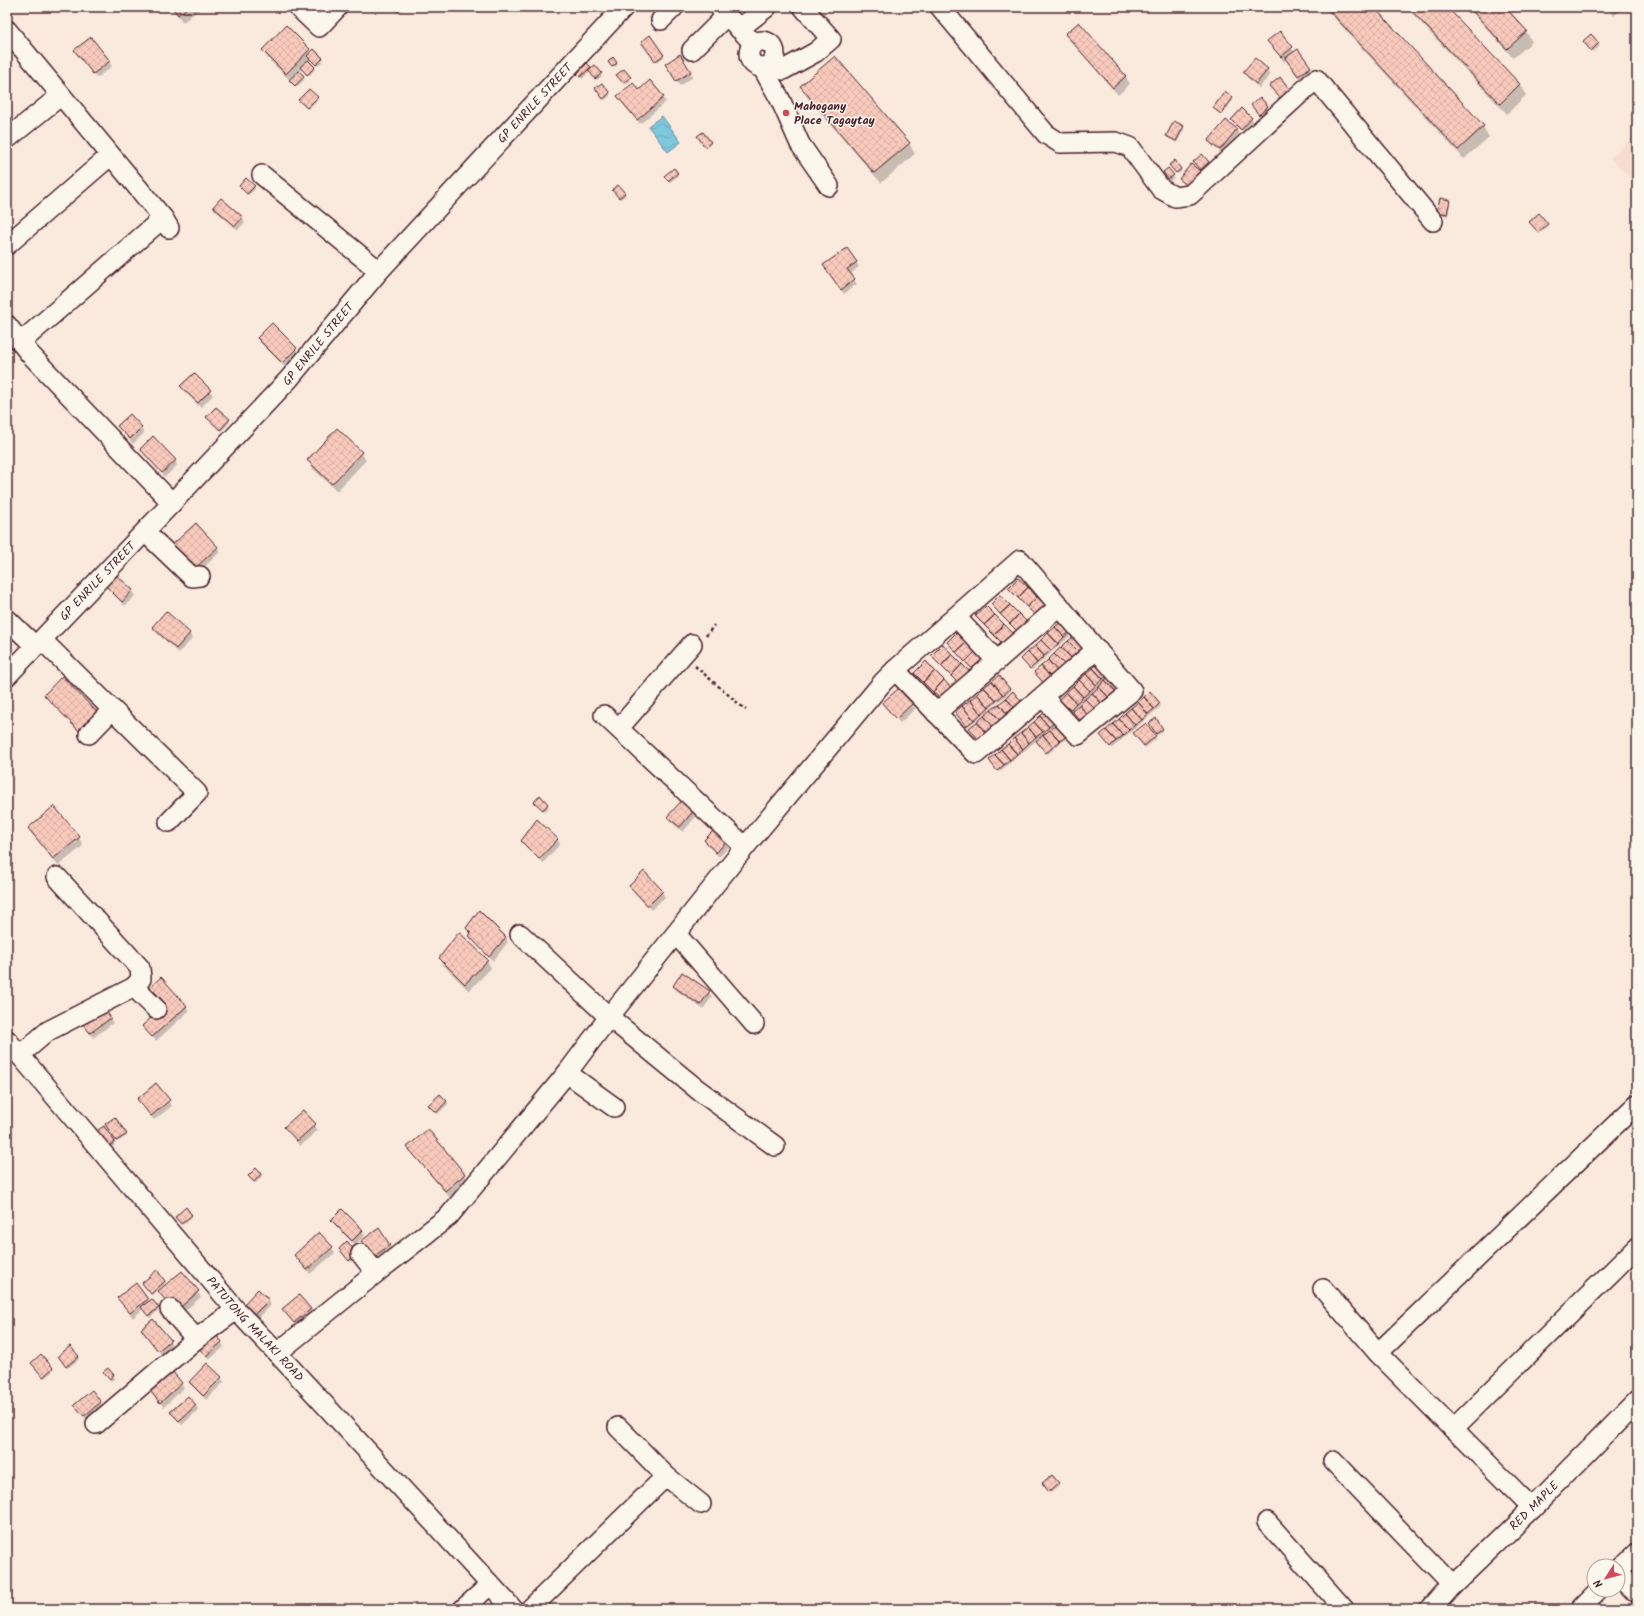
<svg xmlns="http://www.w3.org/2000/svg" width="1644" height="1616" viewBox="0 0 1644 1616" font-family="Kalam,sans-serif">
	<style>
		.built { fill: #f6ddd1 }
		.water { fill: url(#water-waves); stroke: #698596 }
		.shadow { fill: #0003 }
		.building { fill: url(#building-cross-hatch); stroke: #4a1f2b }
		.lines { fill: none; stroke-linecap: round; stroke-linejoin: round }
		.minor-casing { stroke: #4a1f2b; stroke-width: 22 }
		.path { stroke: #4a1f2b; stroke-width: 2.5; stroke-dasharray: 3 3; stroke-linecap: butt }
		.minor { stroke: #fbf7ec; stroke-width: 19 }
		.poi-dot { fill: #d1495b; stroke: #fbf7ec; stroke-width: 1.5 }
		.labels { text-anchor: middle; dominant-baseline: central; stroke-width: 3; stroke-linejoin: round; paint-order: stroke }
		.street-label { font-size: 12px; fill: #4a1f2b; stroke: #fbf7ec }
		.poi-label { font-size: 12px; font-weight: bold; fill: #4a1f2b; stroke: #fbf7ec; text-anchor: start }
	</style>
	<defs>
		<pattern id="water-waves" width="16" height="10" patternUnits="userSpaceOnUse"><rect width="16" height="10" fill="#7ec9de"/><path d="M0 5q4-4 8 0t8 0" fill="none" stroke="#6eacbf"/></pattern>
		<pattern id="building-cross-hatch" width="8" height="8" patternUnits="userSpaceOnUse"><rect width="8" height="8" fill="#f9cbbd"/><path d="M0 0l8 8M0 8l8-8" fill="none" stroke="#d7aea3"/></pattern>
	</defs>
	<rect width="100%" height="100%" fill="#faeade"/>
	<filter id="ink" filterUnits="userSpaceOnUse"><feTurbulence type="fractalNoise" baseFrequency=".025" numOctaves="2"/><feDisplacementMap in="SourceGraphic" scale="8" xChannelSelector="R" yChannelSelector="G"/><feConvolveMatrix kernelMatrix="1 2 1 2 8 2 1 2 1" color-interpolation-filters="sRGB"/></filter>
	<g filter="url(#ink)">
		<!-- built -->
		<path class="built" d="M1637 133V185L1610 158Z"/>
		<!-- water -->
		<path class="water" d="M662 116 681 142 668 152 648 126Z"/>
		<!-- shadow -->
		<path class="shadow" d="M63 7H77L67 14Z
			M171 7H197L199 10 183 22Z
			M302 7H326L313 19Z
			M392 7H405L398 14Z
			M1324 7H1373L1483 127 1489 137 1464 159Z
			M1406 7H1446L1520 85 1526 95 1507 114Z
			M1467 7H1504L1526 31 1532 42 1513 58Z
			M1525 7H1538L1531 13Z
			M1606 7H1624L1614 16Z
			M1079 23 1126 77 1130 84 1118 95 1071 41 1067 34Z
			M1280 33 1295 53 1298 51 1313 72 1302 81 1287 59 1284 62 1269 42Z
			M650 37 664 57 657 62 642 42Z
			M1585 44H1598L1600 46 1593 52Z
			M263 50H309L311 53 323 61 317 66 311 60 309 62 315 69 309 76 302 69 299 72 305 79 297 87 267 58Z
			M79 55 109 62 112 66 97 78Z
			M1255 59 1267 70 1270 75 1259 88 1247 77 1244 73Z
			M616 63 618 65 613 68 610 64Z
			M595 66 602 76 597 80 590 71 582 79 579 76 590 68 591 69Z
			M669 69 690 72 693 77 680 86Z
			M619 77 630 78 631 80 624 85Z
			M1280 78 1291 92 1282 100 1272 89Z
			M602 85 610 96 605 100 598 91Z
			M801 86 909 143 915 154 881 183 807 97Z
			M639 91 663 98 666 102 640 124 618 96Z
			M317 97 318 100 308 109 301 102Z
			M1232 98 1233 100 1222 115 1215 110 1214 108Z
			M1260 98 1269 109 1261 116 1253 107Z
			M1242 110 1253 121 1243 131 1233 122Z
			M1183 127 1184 129 1177 143 1168 138 1167 136Z
			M1236 129 1239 134 1223 154 1212 146 1210 141Z
			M703 133 711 144 706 148 699 137Z
			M1202 155 1209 165 1202 171 1195 164Z
			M1175 162 1182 171 1178 174 1172 167Z
			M674 169 678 176 670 182 666 178Z
			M1168 169 1174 178 1170 181 1165 174Z
			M254 187 255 189 249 195 241 188Z
			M614 192 624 193 626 195 621 199Z
			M1449 201 1450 203 1448 216 1439 214 1438 212Z
			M214 208 242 217 245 222 238 230 217 212Z
			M1539 215 1548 227 1539 234 1531 224Z
			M856 262 859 267 850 274 857 284 844 294 824 266Z
			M258 338 296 349 299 353 285 367 261 343Z
			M182 386 210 391 213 395 201 408 184 391Z
			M130 415 144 433 133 444 118 426Z
			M209 419 229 420 230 422 222 431Z
			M141 449 175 460 177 465 165 477Z
			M361 453 366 460 337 491 312 468 308 460Z
			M217 547 220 552 197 574 175 551Z
			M106 585 132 591 135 596 125 606 109 590Z
			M166 612 190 634 192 639 179 653 156 632 153 627Z
			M1062 622 1072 634 1032 670 1023 661Z
			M1100 663 1124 688 1074 714 1062 701Z
			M62 677 84 736 48 700 45 695Z
			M999 677 1011 691 968 727 957 715Z
			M899 689 915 709 900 723 883 704Z
			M1150 693 1161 706 1112 748 1103 737Z
			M1047 712 1067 738 1048 754 1037 740 999 772 991 762Z
			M1155 720 1163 731 1158 735 1150 724Z
			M1146 725 1156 739 1145 748 1136 736Z
			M540 797 549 807 545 811 537 804Z
			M696 809 698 814 683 832 671 822 668 817Z
			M29 828 79 838 83 846 58 866Z
			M557 839 560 844 543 863 525 846 522 841Z
			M729 839 732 844 719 857 705 841Z
			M630 886 662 892 665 897 651 910Z
			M467 928 506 937 508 942 493 961 473 941 470 937 471 935Z
			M440 958 487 960 491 968 469 991 444 966Z
			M674 986 709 992 712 997 703 1009 677 991Z
			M151 987 186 1006 189 1011 156 1041 144 1026 167 1005Z
			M100 1005 113 1023 93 1038 83 1024Z
			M156 1085 172 1106 154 1120 141 1104Z
			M447 1101 448 1104 438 1114 431 1108Z
			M303 1111 318 1130 300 1146 285 1127Z
			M115 1118 127 1136 118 1142 106 1124Z
			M103 1128 115 1145 105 1152Z
			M428 1130 465 1175 469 1182 450 1198 413 1154 409 1147Z
			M261 1174 262 1176 256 1183 251 1178Z
			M191 1215 192 1217 183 1225 178 1219Z
			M332 1221 362 1231 365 1235 355 1245 335 1225Z
			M389 1245 392 1250 376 1261 365 1246Z
			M332 1248 335 1253 310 1274 295 1256Z
			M341 1251 358 1256 351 1262Z
			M182 1273 201 1297 179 1316 159 1291Z
			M165 1281 166 1283 152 1295 143 1284Z
			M118 1298 147 1299 159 1310 150 1318 143 1309 133 1318Z
			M268 1300 271 1305 259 1318 248 1309 246 1304Z
			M310 1309 313 1314 297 1327 283 1310Z
			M153 1320 173 1346 162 1355 142 1329Z
			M221 1342 224 1347 209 1360 197 1345Z
			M41 1356 53 1371 45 1378 34 1365Z
			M78 1357 79 1359 68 1368 60 1359Z
			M108 1370 115 1378 111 1381 106 1375Z
			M221 1378 224 1382 206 1400 190 1382Z
			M181 1383 184 1388 164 1407 151 1391Z
			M100 1402 103 1407 87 1420 78 1410Z
			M196 1405 198 1410 182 1425 172 1412Z
			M1052 1476 1059 1486 1051 1493 1044 1485Z"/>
		<!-- building -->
		<path class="building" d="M172 7H188L178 15Z
			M1326 7H1374L1484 126 1458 150Z
			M1408 7H1447L1520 84 1500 104Z
			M1469 7H1505L1527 31 1507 49Z
			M1079 22 1126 76 1113 88 1065 34Z
			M286 25 310 49 286 74 262 50Z
			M1280 31 1293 47 1281 57 1267 41Z
			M1591 34 1599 43 1591 51 1583 41Z
			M650 35 664 55 655 61 641 42Z
			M91 37 110 61 93 74 74 50Z
			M314 49 323 58 316 65 307 56Z
			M1298 49 1311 67 1298 76 1285 58Z
			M680 54 691 72 676 81 665 64Z
			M835 56 910 143 874 173 800 86Z
			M613 57 617 63 612 67 608 62Z
			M1255 58 1268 69 1256 84 1243 72Z
			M308 60 315 67 307 75 300 67Z
			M587 63 591 67 580 77 577 74Z
			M595 65 602 73 595 79 588 70Z
			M624 69 631 77 623 83 616 75Z
			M299 71 304 76 295 86 289 80Z
			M1280 77 1290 89 1280 98 1269 86Z
			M650 80 664 97 637 120 617 96 633 83 639 90Z
			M602 83 610 93 603 99 595 88Z
			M309 89 318 97 307 108 298 100Z
			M1225 91 1233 98 1221 114 1213 108Z
			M1260 97 1268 106 1259 115 1251 105Z
			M1242 108 1252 118 1241 130 1231 120Z
			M1226 120 1237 129 1220 150 1208 141Z
			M1174 121 1184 126 1176 141 1166 136Z
			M703 132 711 142 705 147 697 136Z
			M1202 154 1209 162 1200 170 1193 162Z
			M1175 160 1181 169 1176 173 1169 165Z
			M1191 164 1200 171 1188 186 1179 179Z
			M674 168 678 173 668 181 664 176Z
			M1168 168 1174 175 1168 179 1163 172Z
			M246 178 255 186 247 194 239 186Z
			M618 185 625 193 619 198 612 190Z
			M221 198 243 217 235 226 213 207Z
			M1440 198 1450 200 1447 214 1437 212Z
			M1539 213 1548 224 1538 232 1529 222Z
			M847 248 857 262 847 269 855 279 841 290 823 265Z
			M272 323 297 348 282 363 257 338Z
			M194 373 211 390 198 403 180 386Z
			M216 407 230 419 220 430 206 417Z
			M130 414 142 427 130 439 117 426Z
			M337 428 362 452 332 484 307 460Z
			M153 436 176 460 162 473 140 449Z
			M196 523 218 547 193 570 171 546Z
			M115 574 133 590 122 602 105 585Z
			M1018 578 1028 587 1018 598 1008 588Z
			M1028 587 1037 597 1027 607 1018 598Z
			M1000 595 1010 605 1000 614 991 604Z
			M1037 597 1047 607 1037 617 1027 607Z
			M1010 605 1019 614 1010 624 1000 614Z
			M986 606 995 615 984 625 975 616Z
			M166 611 190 633 176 649 152 627Z
			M1019 614 1029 624 1019 633 1010 624Z
			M995 615 1004 624 994 635 984 625Z
			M1062 621 1071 631 1064 637 1055 627Z
			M1004 624 1014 634 1003 644 994 635Z
			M1055 627 1064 637 1058 644 1048 633Z
			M956 633 966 643 956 652 947 642Z
			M1048 633 1058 644 1051 650 1041 640Z
			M1075 635 1088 648 1081 654 1068 641Z
			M1041 640 1051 650 1044 656 1035 646Z
			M1068 641 1081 654 1074 661 1061 647Z
			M966 643 975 652 965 662 956 652Z
			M943 644 952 654 941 666 931 656Z
			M1035 646 1044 656 1037 663 1028 652Z
			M1061 647 1074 661 1067 667 1054 654Z
			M975 652 984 662 975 671 965 662Z
			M1028 652 1037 663 1030 669 1021 659Z
			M952 654 962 664 951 676 941 666Z
			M1054 654 1067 667 1060 674 1048 660Z
			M1048 660 1060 674 1053 680 1041 666Z
			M926 661 935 671 923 682 914 673Z
			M1100 661 1110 673 1103 679 1093 668Z
			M962 664 972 674 961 686 951 676Z
			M1041 666 1053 680 1046 686 1034 672Z
			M1093 668 1103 679 1096 685 1086 674Z
			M935 671 944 680 933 692 923 682Z
			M1086 674 1096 685 1090 691 1079 680Z
			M1112 674 1125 688 1118 694 1105 680Z
			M999 675 1010 689 1003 695 992 681Z
			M62 676 99 714 80 732 44 695Z
			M944 680 953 690 942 701 933 692Z
			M1079 680 1090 691 1083 697 1073 686Z
			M1105 680 1118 694 1111 700 1099 687Z
			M992 681 1003 695 996 701 984 687Z
			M1073 686 1083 697 1076 703 1066 692Z
			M984 687 996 701 989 707 977 694Z
			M1099 687 1111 700 1104 706 1092 693Z
			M899 688 913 703 896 719 882 703Z
			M1013 691 1026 707 1019 713 1006 698Z
			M1150 691 1160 703 1154 709 1144 697Z
			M1066 692 1076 703 1070 710 1059 699Z
			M1092 693 1104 706 1098 712 1085 699Z
			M977 694 989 707 981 714 970 700Z
			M1144 697 1154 709 1148 714 1138 702Z
			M1006 698 1019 713 1011 719 999 704Z
			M1085 699 1098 712 1091 719 1079 705Z
			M970 700 981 714 974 720 962 706Z
			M1138 702 1148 714 1142 720 1131 708Z
			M999 704 1011 719 1004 725 991 710Z
			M1079 705 1091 719 1084 725 1072 711Z
			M962 706 974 720 966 726 955 712Z
			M1131 708 1142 720 1135 725 1125 713Z
			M991 710 1004 725 997 731 984 716Z
			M1047 711 1056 721 1049 727 1040 716Z
			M1125 713 1135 725 1129 730 1119 719Z
			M984 716 997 731 989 737 977 722Z
			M1040 716 1049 727 1043 732 1034 722Z
			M1156 718 1163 729 1156 734 1149 723Z
			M1119 719 1129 730 1123 736 1113 724Z
			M977 722 989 737 982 744 969 728Z
			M1034 722 1043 732 1036 737 1028 727Z
			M1146 723 1156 736 1144 746 1133 733Z
			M1057 724 1067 736 1060 741 1050 730Z
			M1113 724 1123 736 1116 741 1106 730Z
			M1028 727 1036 737 1029 743 1021 733Z
			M1050 730 1060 741 1053 747 1043 735Z
			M1106 730 1116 741 1110 747 1100 735Z
			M1021 733 1029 743 1023 749 1014 738Z
			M1043 735 1053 747 1046 753 1036 741Z
			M1014 738 1023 749 1017 754 1008 744Z
			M1008 744 1017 754 1010 760 1001 749Z
			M1001 749 1010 760 1004 765 995 755Z
			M995 755 1004 765 997 771 989 760Z
			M540 795 548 804 543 810 534 802Z
			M684 798 696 808 680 827 667 817Z
			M54 806 80 837 53 859 28 828Z
			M537 819 558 839 539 859 521 841Z
			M718 826 730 838 716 853 704 840Z
			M644 871 663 891 648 906 629 886Z
			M479 910 506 937 489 957 469 936 471 933 466 928Z
			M459 932 488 960 465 984 439 958Z
			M682 972 710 991 700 1005 673 986Z
			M161 977 187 1006 152 1037 142 1026 166 1004 150 987Z
			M101 1004 111 1018 90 1033 79 1019Z
			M156 1083 170 1100 151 1116 137 1099Z
			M440 1094 447 1101 436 1113 428 1105Z
			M303 1110 316 1124 297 1141 284 1127Z
			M115 1117 127 1134 116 1141 105 1124Z
			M104 1126 115 1142 103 1150 92 1134Z
			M428 1129 465 1174 445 1191 407 1147Z
			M256 1168 261 1174 254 1182 248 1176Z
			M186 1207 192 1215 181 1224 175 1217Z
			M342 1209 363 1230 352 1241 331 1220Z
			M379 1228 390 1245 373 1257 361 1241Z
			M319 1232 333 1247 307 1270 294 1255Z
			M347 1241 357 1253 349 1261 339 1249Z
			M157 1270 165 1281 151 1294 142 1283Z
			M182 1271 199 1291 175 1312 158 1291Z
			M136 1283 148 1299 130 1313 117 1298Z
			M258 1289 269 1300 255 1314 244 1304Z
			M299 1295 311 1309 294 1323 282 1309Z
			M152 1299 159 1308 148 1316 141 1307Z
			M153 1319 171 1340 158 1351 141 1329Z
			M212 1330 222 1342 206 1356 196 1345Z
			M70 1346 79 1356 66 1367 58 1356Z
			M41 1354 53 1368 43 1377 31 1363Z
			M207 1363 222 1377 203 1396 189 1382Z
			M108 1368 114 1375 109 1379 103 1372Z
			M172 1371 182 1383 160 1403 150 1391Z
			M92 1390 101 1402 84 1416 74 1405Z
			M188 1396 196 1405 179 1421 170 1412Z
			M1052 1475 1059 1483 1049 1492 1042 1483Z"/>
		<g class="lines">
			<defs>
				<g id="minor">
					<path d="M298 7 319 27 338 7"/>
					<path d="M719 7 753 43"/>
					<path d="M940 7 1046 134 1060 143 1116 142 1130 147 1161 189 1175 197 1190 195 1316 79 1433 221"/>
					<path d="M661 20 674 7"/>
					<path d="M739 29 767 7"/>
					<path d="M7 30 163 218 169 228"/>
					<circle cx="762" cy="54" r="13"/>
					<path d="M692 50 726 16"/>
					<path d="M770 65 783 70 816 52 831 39 803 7"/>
					<path d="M762 67 780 99 800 144 829 186"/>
					<path d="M7 139 60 96"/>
					<path d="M262 175 379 271"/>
					<path d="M7 245 110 156"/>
					<path d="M7 325 29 353 172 503"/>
					<path d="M21 342 163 218"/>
					<path d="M145 532 192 577 200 576"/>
					<path d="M956 617 997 661"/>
					<path d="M7 619 35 646"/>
					<path d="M42 640 197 793 169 822"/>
					<path d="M895 670 1020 560 1132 691 1078 735 1043 697"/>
					<path id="s1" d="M7 676 172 503 289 379 379 271 624 7"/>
					<path d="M936 713 1060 606"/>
					<path d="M604 715 745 847"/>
					<path d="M619 728 692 644"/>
					<path d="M89 734 112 710"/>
					<path d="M520 934 609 1017 697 1089 775 1146"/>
					<path d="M676 934 754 1024"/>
					<path d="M134 987 156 1009"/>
					<path id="s2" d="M7 1040 236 1310 277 1353 513 1609"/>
					<path d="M20 1055 48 1031 134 987 141 979 140 968 57 877"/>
					<path d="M567 1073 614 1107"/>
					<path d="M361 1254 376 1273"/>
					<path d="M1323 1289 1378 1353 1532 1508"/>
					<path d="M170 1309 196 1339"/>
					<path d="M277 1353 376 1273 449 1216 567 1073 609 1017 745 847 883 682 895 670 976 754 1097 649"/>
					<path d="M1378 1353 1637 1104"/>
					<path d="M96 1424 196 1339 236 1310"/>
					<path d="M618 1427 666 1476 701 1504"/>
					<path d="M1453 1429 1637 1247"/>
					<path d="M1333 1461 1452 1585"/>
					<path d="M1267 1522 1344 1609"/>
					<path d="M1618 1571 1637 1552"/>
					<path d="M1618 1573 1637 1593"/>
					<path d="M463 1609 490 1585"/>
					<path d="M530 1609 666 1476"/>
					<path id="s3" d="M1431 1609 1452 1585 1532 1508 1637 1401"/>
					<path d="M1579 1609 1598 1590"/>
				</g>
			</defs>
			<!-- minor casing -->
			<use href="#minor" class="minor-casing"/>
			<!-- path -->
			<path class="path" d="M706 636 714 625
				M695 666 746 710"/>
			<!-- minor -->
			<use href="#minor" class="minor"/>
		</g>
	</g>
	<!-- markers -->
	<circle class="poi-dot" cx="786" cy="113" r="4"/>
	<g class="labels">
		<!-- street labels -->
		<g class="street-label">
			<text stroke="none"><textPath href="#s1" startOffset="779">GP ENRILE STREET</textPath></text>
			<text stroke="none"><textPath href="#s1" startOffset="455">GP ENRILE STREET</textPath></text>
			<text stroke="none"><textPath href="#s1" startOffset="131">GP ENRILE STREET</textPath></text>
			<text stroke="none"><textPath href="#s2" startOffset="381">PATUTONG MALAKI ROAD</textPath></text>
			<text stroke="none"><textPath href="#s3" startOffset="146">RED MAPLE</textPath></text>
		</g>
		<!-- poi labels -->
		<g class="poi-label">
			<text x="794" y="106">Mahogany<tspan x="794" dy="14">Place Tagaytay</tspan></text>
		</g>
	</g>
	<!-- margin -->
	<rect width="1644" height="1616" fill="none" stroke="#fbf7ec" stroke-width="24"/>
	<rect x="12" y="12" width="1620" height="1592" fill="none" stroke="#4a1f2b" stroke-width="1.5" filter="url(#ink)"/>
	<!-- north arrow -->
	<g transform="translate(1606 1578) rotate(234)"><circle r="19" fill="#fbf7ec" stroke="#b4a19f"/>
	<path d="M0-3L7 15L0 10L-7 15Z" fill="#d1495b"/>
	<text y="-6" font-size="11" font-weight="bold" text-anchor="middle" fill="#4a1f2b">N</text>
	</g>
</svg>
